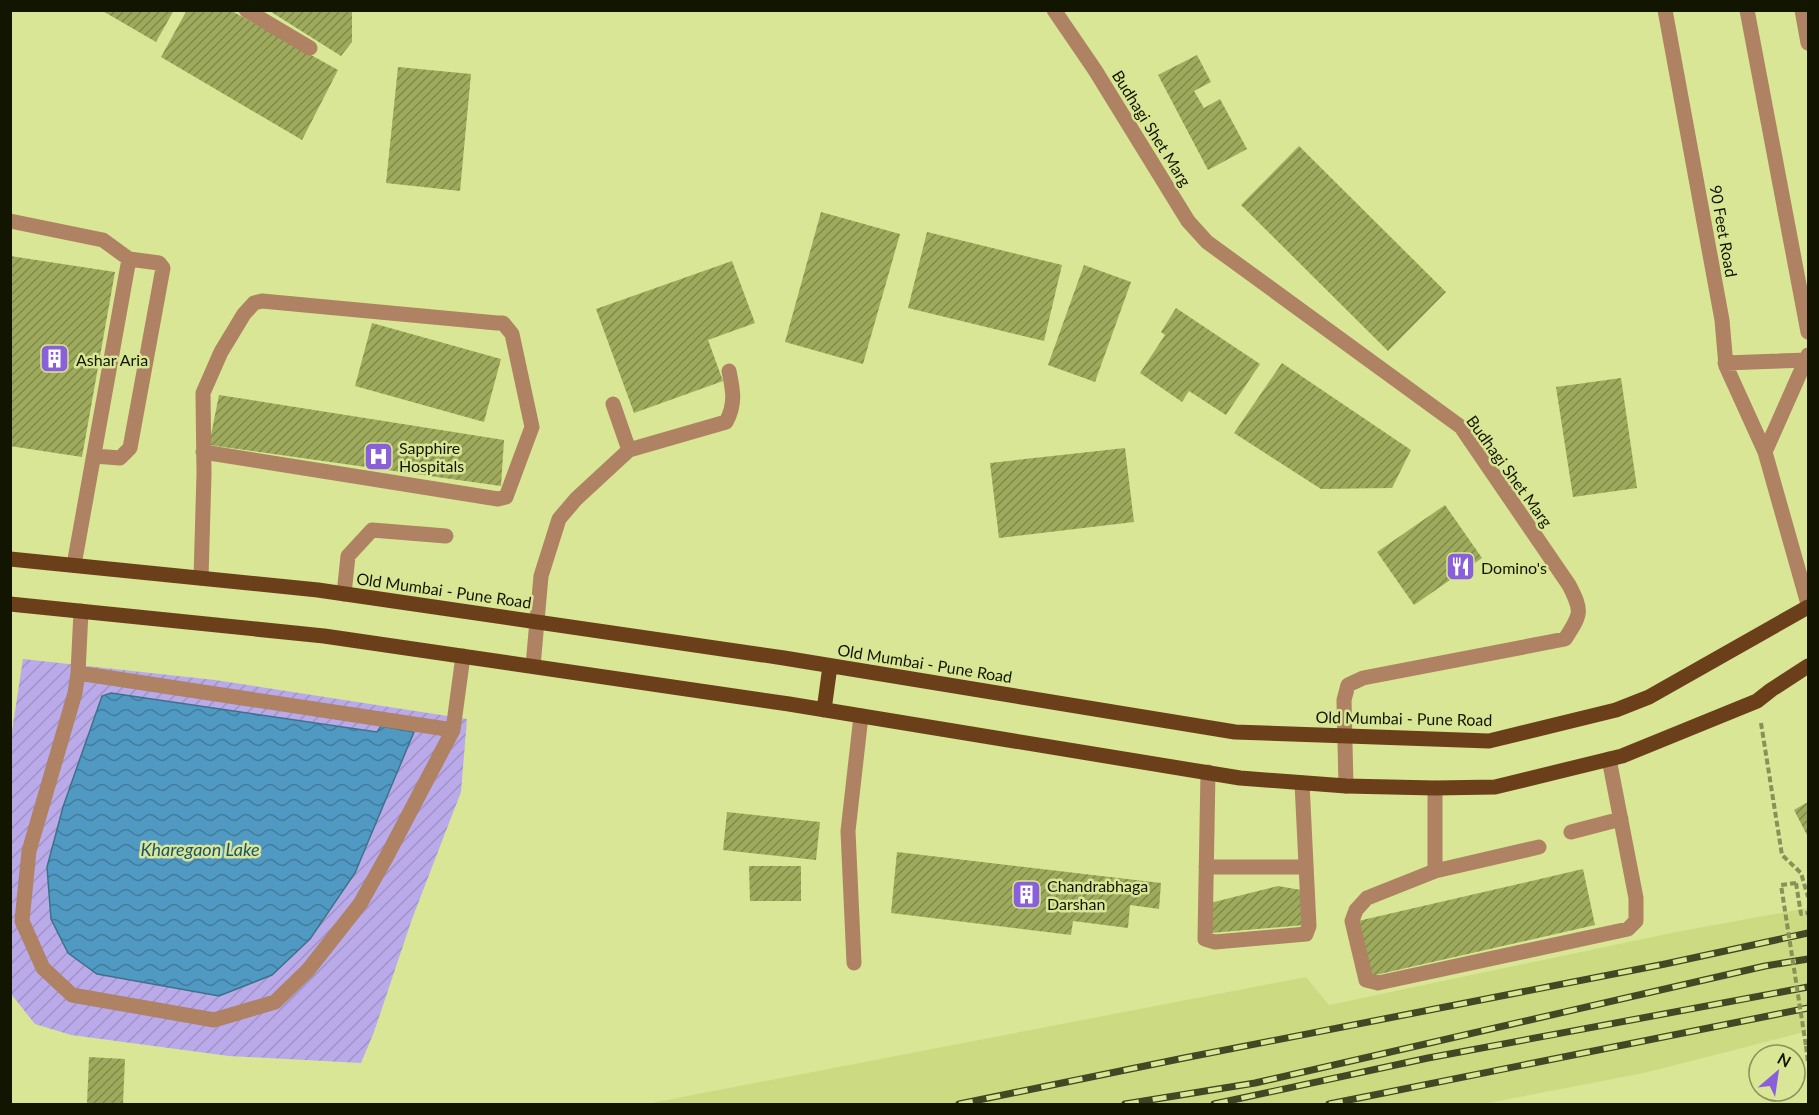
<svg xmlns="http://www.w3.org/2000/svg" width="1819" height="1115" viewBox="0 0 1819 1115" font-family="Lato,sans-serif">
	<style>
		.built { fill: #ccdb82 }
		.garden { fill: url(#garden-furrows) }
		.water { fill: url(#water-waves); stroke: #3d7288; stroke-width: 1.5 }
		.building { fill: url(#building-hatch) }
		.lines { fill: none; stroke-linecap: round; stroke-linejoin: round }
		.path { stroke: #879158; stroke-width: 4; stroke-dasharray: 6 3; stroke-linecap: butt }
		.minor { stroke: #ae8262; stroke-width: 15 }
		.major { stroke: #6c3f1b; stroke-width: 15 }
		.rail-casing { stroke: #424824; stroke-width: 7 }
		.rail { stroke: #d8e695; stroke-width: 4.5; stroke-dasharray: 14; stroke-linecap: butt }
		.path-bridge { stroke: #879158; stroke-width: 4; stroke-dasharray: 6 3; stroke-linecap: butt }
		.labels { text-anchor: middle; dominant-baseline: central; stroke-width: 5; stroke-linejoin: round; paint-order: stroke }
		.street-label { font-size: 16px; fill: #121600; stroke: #d8e695 }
		.poi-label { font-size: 16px; fill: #121600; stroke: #d8e695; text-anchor: start }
		.water-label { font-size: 18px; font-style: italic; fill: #1b5371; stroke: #d8e695 }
	</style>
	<defs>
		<pattern id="garden-furrows" width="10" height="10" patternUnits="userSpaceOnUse" patternTransform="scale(1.5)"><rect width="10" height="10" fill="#bbaaea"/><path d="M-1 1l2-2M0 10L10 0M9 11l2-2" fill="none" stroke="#a092c7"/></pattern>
		<pattern id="water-waves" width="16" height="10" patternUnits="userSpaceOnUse" patternTransform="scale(1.5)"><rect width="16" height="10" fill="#5099c3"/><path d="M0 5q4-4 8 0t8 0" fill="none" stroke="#417c9c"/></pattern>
		<pattern id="building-hatch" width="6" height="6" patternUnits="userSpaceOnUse" patternTransform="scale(1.5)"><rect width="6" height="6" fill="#9eab5c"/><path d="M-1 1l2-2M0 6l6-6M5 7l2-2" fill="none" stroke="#7f8a4a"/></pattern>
	</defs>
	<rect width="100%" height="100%" fill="#d8e695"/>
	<!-- built -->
	<path class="built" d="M1808 908V1031L1644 1073 1483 1104H646L1306 977 1329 1005 1676 932Z"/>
	<!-- garden -->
	<path class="garden" d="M23 659 215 680 467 719 461 792 412 919 374 1032 361 1063 229 1056 71 1035 35 1024 11 994 10 744Z"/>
	<!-- water -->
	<path class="water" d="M111 693 377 732 381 726 414 732 355 873 310 939 272 975 219 996 97 974 68 953 51 919 47 867 63 807 102 696Z"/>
	<!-- building -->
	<path class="building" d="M101 10H174L156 42Z
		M187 10H230L338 70 302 140 161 57Z
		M268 10H352V42L341 56Z
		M1197 55 1211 82 1194 91 1204 108 1220 99 1247 149 1208 170 1158 75Z
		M398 67 471 74 460 191 386 183Z
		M1299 146 1446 292 1388 351 1241 205Z
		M821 212 900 234 863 364 785 342Z
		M927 232 1062 265 1044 341 908 308Z
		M10 256 115 272 82 457 10 446Z
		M732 261 755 323 708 340 723 381 634 413 596 309Z
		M1084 265 1131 282 1095 382 1048 365Z
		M1176 308 1260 364 1226 415 1189 391 1182 402 1140 373 1165 335 1161 332Z
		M372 323 501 359 484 422 355 386Z
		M1282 363 1411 450 1392 488 1321 489 1234 433Z
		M1621 378 1637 488 1573 497 1556 387Z
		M219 395 504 440 501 486 209 445Z
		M1125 448 1134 522 999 538 990 463Z
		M1445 505 1482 558 1414 605 1377 552Z
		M1808 802V837L1794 810Z
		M727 812 820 822 816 860 723 850Z
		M897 852 1161 883 1159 909 1130 905 1128 928 1073 921 1071 935 891 913Z
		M749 866H801V901H750Z
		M1583 869 1595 925 1371 976 1358 921Z
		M1278 886 1301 890 1305 925 1211 933 1206 904Z
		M89 1057 125 1059 123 1104H87Z"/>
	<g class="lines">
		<!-- path -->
		<path class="path" d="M1761 723 1782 855 1801 873 1808 897
			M1796 883 1801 914 1808 913
			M1806 1046 1808 1062"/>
		<!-- minor -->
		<path class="minor" d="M246 10 310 48
			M1054 10 1095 70 1188 221 1207 242 1461 427 1569 585C1583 612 1581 614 1565 639L1363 678 1348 685 1344 700 1346 786
			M1665 10 1722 320 1726 366 1765 452 1808 355
			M1747 10 1808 332
			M1802 10 1808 43
			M10 221 103 240 129 259 74 565
			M1725 363 1808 360
			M613 404 629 450
			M1765 452 1808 604
			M94 456 120 458 130 448 163 268 159 263 129 259
			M201 578 204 474 203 393 221 352 244 314 254 303 262 301 497 323H503L512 334 532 427 506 497 498 499 203 452
			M344 594 348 556 372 530 446 536
			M533 666 541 576 559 519 576 499 629 450 726 422C736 404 733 390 729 371
			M78 673 453 730 388 854 360 904 308 970 275 1002 214 1020 72 995 43 968 22 921 29 851 75 693 78 673 81 611
			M453 730 463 656
			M1208 772 1205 939 1215 942 1306 934 1309 926 1302 783
			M1435 788V871L1367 898 1356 910 1352 921 1366 980 1378 983 1628 929 1636 921V898L1609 759
			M1571 832 1621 819
			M1206 867H1306
			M1435 871 1539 847
			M854 963 848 831 861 716"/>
		<!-- major -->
		<path class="major" d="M10 559 318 590 784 658 1235 732 1489 741 1616 710 1649 697 1808 607
			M10 604 324 636 789 704 1240 778 1346 786 1435 788 1495 787 1622 756 1757 701 1771 690 1808 666
			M824 710 830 666"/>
		<defs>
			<path id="rail" d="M959 1104 1184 1058 1665 964 1808 933
				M1125 1104 1255 1083 1765 966 1808 959
				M1214 1104 1428 1058 1808 987
				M1329 1104 1808 1008"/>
		</defs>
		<!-- rail casing -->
		<use href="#rail" class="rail-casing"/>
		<!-- rail -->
		<use href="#rail" class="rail"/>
		<!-- path-bridge -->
		<path class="path-bridge" d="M1796 883 1781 885 1806 1046"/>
	</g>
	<!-- icons -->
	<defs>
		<symbol id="building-square" viewBox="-11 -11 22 22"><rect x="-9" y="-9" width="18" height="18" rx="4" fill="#8a60da" stroke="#d8e695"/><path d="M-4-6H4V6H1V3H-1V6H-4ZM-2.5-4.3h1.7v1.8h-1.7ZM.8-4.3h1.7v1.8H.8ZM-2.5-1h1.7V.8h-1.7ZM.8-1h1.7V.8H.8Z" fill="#fff"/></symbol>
		<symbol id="hospital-square" viewBox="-11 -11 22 22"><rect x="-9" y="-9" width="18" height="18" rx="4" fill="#8a60da" stroke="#d8e695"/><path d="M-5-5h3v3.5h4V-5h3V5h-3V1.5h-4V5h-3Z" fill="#fff"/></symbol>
		<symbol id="restaurant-square" viewBox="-11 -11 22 22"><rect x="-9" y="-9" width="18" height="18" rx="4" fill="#8a60da" stroke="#d8e695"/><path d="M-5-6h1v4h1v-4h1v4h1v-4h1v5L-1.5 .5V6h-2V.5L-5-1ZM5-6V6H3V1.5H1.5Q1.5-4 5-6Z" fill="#fff"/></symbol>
	</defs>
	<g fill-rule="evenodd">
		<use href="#building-square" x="38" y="342" width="33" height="33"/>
		<use href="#hospital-square" x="362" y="440" width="33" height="33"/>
		<use href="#restaurant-square" x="1444" y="550" width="33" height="33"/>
		<use href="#building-square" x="1010" y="878" width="33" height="33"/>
	</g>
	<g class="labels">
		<!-- street labels -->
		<g class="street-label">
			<text transform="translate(1152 128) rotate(58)">Budhagi Shet Marg</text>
			<text transform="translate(1724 231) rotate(80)">90 Feet Road</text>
			<text transform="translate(1510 471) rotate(54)">Budhagi Shet Marg</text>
			<text transform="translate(444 590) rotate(8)">Old Mumbai - Pune Road</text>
			<text transform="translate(925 663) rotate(9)">Old Mumbai - Pune Road</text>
			<text transform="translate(1404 718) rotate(1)">Old Mumbai - Pune Road</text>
		</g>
		<!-- poi labels -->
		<g class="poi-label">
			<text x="76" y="359">Ashar Aria</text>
			<text x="399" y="447">Sapphire<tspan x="399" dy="18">Hospitals</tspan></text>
			<text x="1481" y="567">Domino's</text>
			<text x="1047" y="885">Chandrabhaga<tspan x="1047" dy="18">Darshan</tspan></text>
		</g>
		<!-- water labels -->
		<g class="water-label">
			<text x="200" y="849">Kharegaon Lake</text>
		</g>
	</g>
	<!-- border -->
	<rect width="1819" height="1115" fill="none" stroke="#121600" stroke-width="24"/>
	<!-- north arrow -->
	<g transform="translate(1777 1073) rotate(29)"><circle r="28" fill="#d8e695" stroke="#899359" stroke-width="1.5"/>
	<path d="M0-4.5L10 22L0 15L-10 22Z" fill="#8a60da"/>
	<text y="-9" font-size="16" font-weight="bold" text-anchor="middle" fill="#121600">N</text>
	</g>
</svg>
